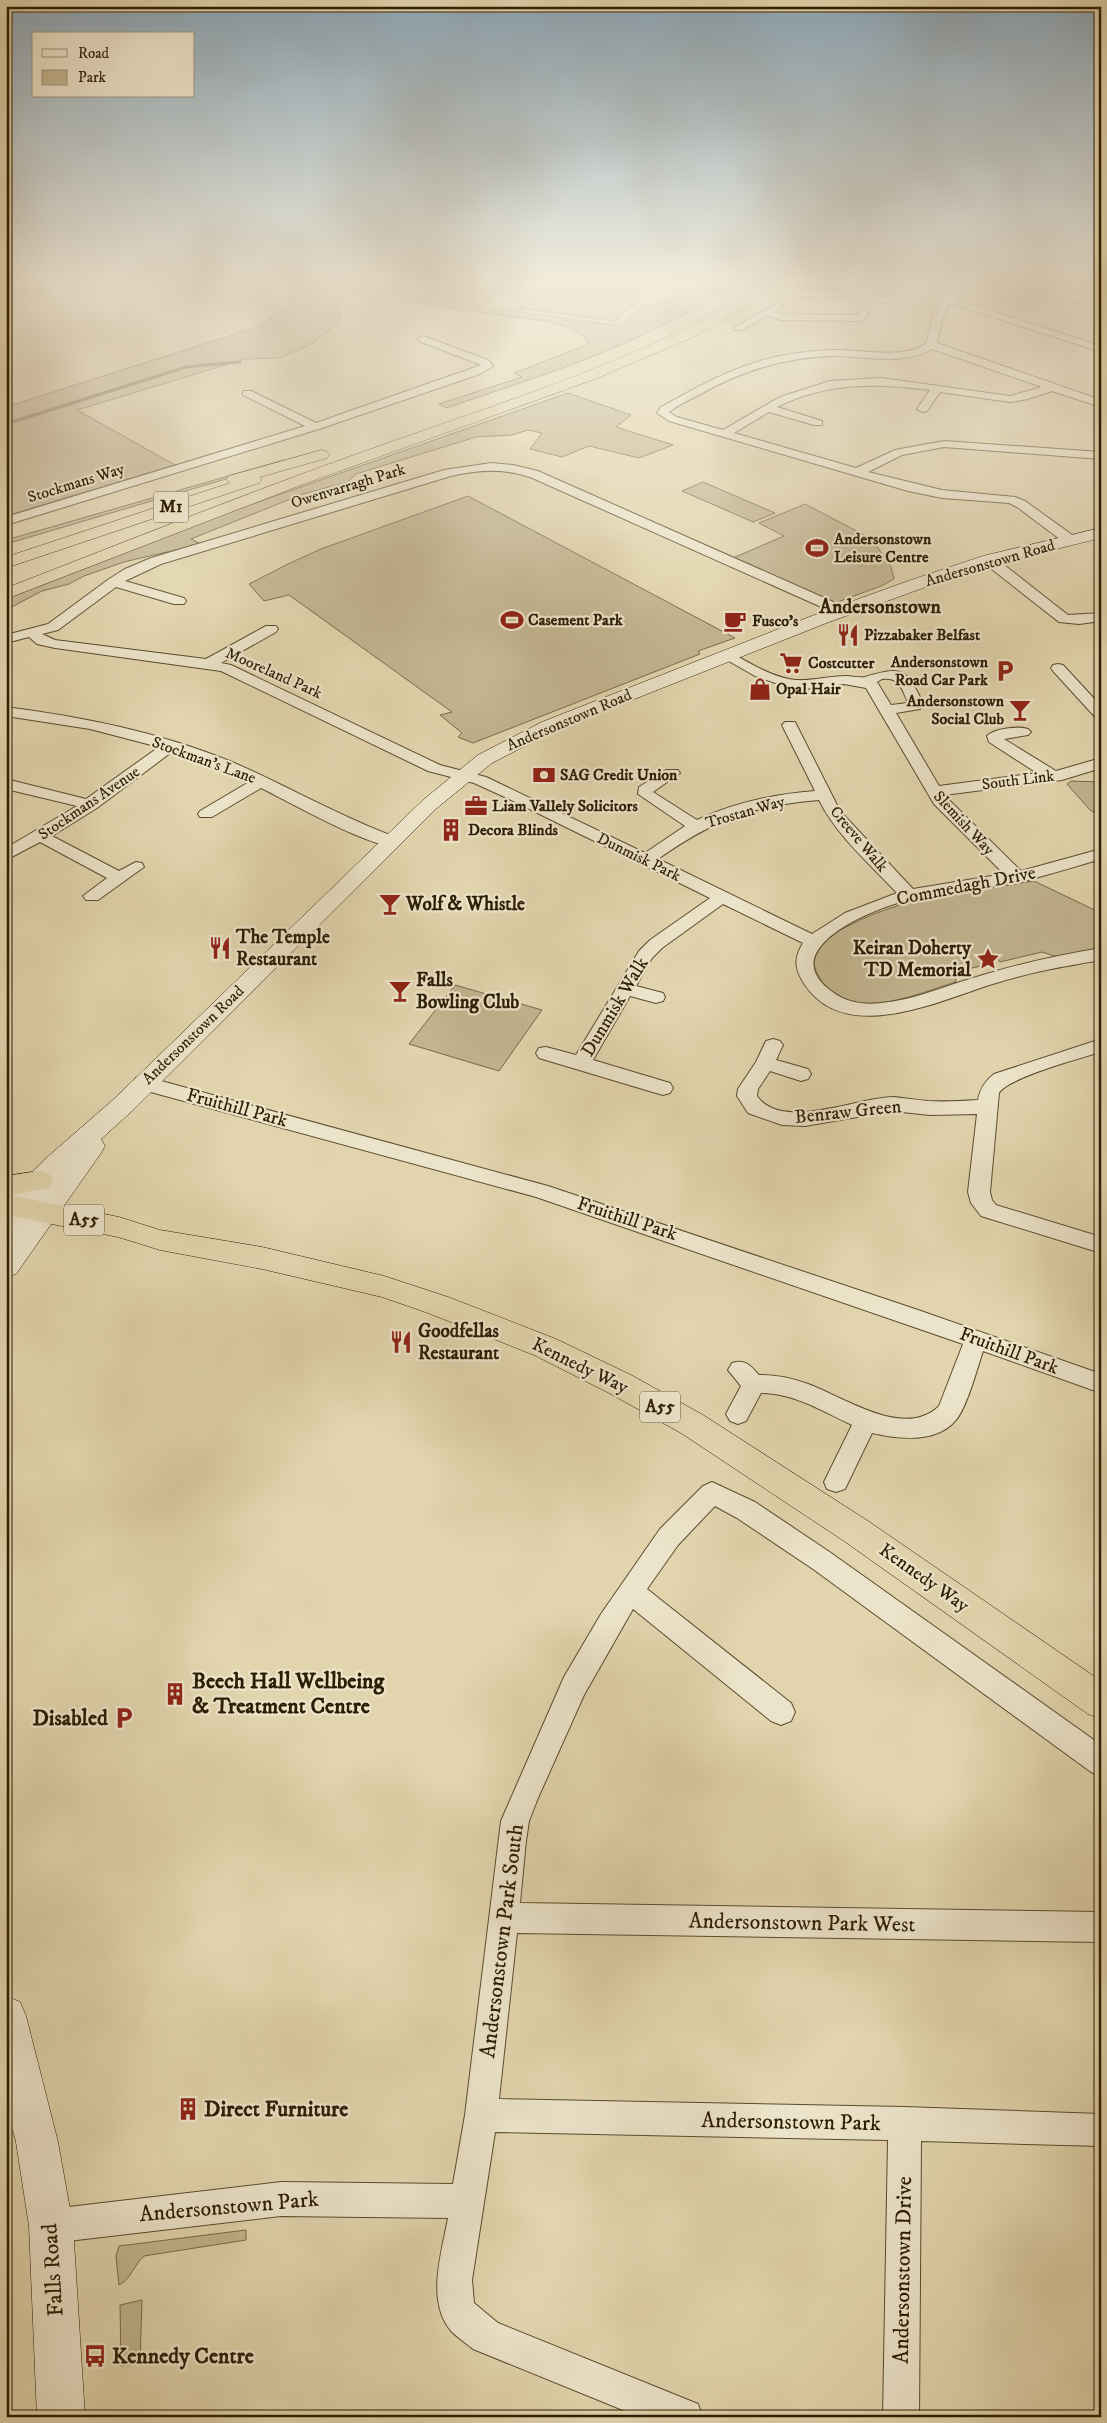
<svg xmlns="http://www.w3.org/2000/svg" width="1107" height="2423" viewBox="0 0 1107 2423" font-family="'IM FELL DW Pica',serif">
	<style>
		.green { fill: #c3b691; stroke: #786a4a }
		.lines { fill: none; stroke-linecap: round; stroke-linejoin: round }
		.stream { stroke: #746647; stroke-width: 3 }
		.street-casing { stroke: #5a4b2e; stroke-width: 2 }
		.secondary-casing { stroke: #2d1d04; stroke-width: 1 }
		.highway-casing { stroke: #2d1d04; stroke-width: 1 }
		.street { fill: #ece4ca; fill-rule: evenodd }
		.secondary { fill: #ece4ca; fill-rule: evenodd }
		.highway { fill: #e2d5ae; fill-rule: evenodd }
		.labels { text-anchor: middle; dominant-baseline: central; stroke-width: 4.5; stroke-linejoin: round; paint-order: stroke }
		.far-street-label { font-size: 16px; fill: #2d1d04; stroke: #ece4ca }
		.far-poi-label { font-size: 16px; font-weight: bold; fill: #2d1d04; stroke: #ece4ca; text-anchor: start }
		.shield { fill: #ece4ca; stroke: #66593f; stroke-width: 1 }
		.shield-label { font-size: 18px; font-weight: bold; fill: #2d1d04 }
		.street-label { font-size: 19px; fill: #2d1d04; stroke: #ece4ca }
		.poi-label { font-size: 19px; font-weight: bold; fill: #2d1d04; stroke: #ece4ca; text-anchor: start }
		.far-district-label { font-size: 20px; font-weight: bold; fill: #2d1d04; stroke: #ece4ca }
		.near-poi-label { font-size: 22px; font-weight: bold; fill: #2d1d04; stroke: #ece4ca; text-anchor: start }
		.near-street-label { font-size: 22px; fill: #2d1d04; stroke: #ece4ca }
	</style>
	<rect width="100%" height="100%" fill="#e2d5ae"/>
	<filter id="stains"><feTurbulence type="fractalNoise" baseFrequency=".004" numOctaves="4"/><feColorMatrix values="0 0 0 0 .2 0 0 0 0 .09 0 0 0 0 .02 0 0 0 .5 -.17"/></filter>
	<radialGradient id="worn" r=".72"><stop offset=".6" stop-color="#630" stop-opacity="0"/><stop offset="1" stop-color="#630" stop-opacity=".3"/></radialGradient>
	<!-- green -->
	<path class="green" d="M287 283H513L486 305 349 288 619 326 646 304 659 305 687 283H736C647 343 547 374 446 408L439 404 522 377 514 373 589 344C582 330 565 326 551 322L351 294 334 307 342 318 330 330 311 344 281 358 245 359 77 410 175 465 6 516V407L254 328 286 309 293 297Z
		M549 283H656L615 321 519 308Z
		M568 393 631 415 616 427 673 445 639 458 589 446 562 457 530 449 542 433 528 430 512 435 476 437 356 474 348 482 303 494 191 539 201 544 124 562 84 576 69 584 42 591 6 610V598L210 519Z
		M284 460 287 461 6 544V540Z
		M703 482 775 513 753 522 682 491Z
		M468 496 735 638 698 651 700 654 473 743 458 737 462 733 440 715 452 712 289 595 264 601 249 584 290 563 321 549Z
		M805 504 872 539 891 567 894 579 881 586 835 603 733 558 784 536 759 523Z
		M1071 781 1101 782V816L1090 810 1067 784Z
		M1034 881 1101 913V948L1058 957 1042 952 1000 962 993 953 978 956 985 965 955 972 956 982C915 994 845 1027 818 975 813 966 812 954 819 946 826 937 840 930 850 925 907 895 971 891 1034 881Z
		M455 985 542 1010 499 1071 409 1044Z
		M246 2230V2240L144 2256C134 2265 131 2279 119 2285L116 2256 119 2246Z
		M142 2300 140 2363 121 2366 120 2305Z"/>
	<g class="lines">
		<!-- stream -->
		<path class="stream" d="M6 424 186 367 240 362"/>
		<defs>
			<path id="street" d="M974 283H988L954 299 1101 346V352L949 303 943 317 937 343 1101 400V407L1052 391 1028 399 1010 402 940 392 927 411 923 412 917 409 930 390C876 383 827 382 777 407L822 421V425H814L769 412 734 433 856 468 895 450 944 441 1101 452V459L944 447 902 455 868 472 942 490 1015 497 1025 501 1075 537 1076 540 1075 543H1065L1017 507 1009 503 942 498 908 491 669 421 657 413 661 407C706 382 747 359 798 353 811 351 824 350 836 350 864 350 902 359 926 344 936 305 934 297 974 283ZM932 349 1042 387 1010 396 881 378 830 381 780 397 723 430 677 417 669 412C678 405 689 400 699 395 741 371 785 357 834 356 864 356 905 366 932 349Z
				M1075 283H1090L1056 296 1051 293Z
				M798 291 850 292 887 297 892 300 887 303 850 298 820 299 795 296 793 294Z
				M778 303 783 306 774 312 782 314 857 315 864 309 869 312 864 320 860 321 782 320 767 316 742 330H734L733 328Z
				M423 336 488 360 493 366 480 374 319 429 6 525V517L305 426 243 395V391H251L316 423 481 365 419 341 418 339Z
				M491 463 513 465 538 471 847 608 849 611 842 615 837 614 530 477C504 468 477 470 451 476L161 564 125 581 184 598 186 601 184 604H174L116 587 58 630 42 634 55 640 206 659 266 626H276L278 629 276 632 221 663 231 665 440 765 486 777 645 853 685 826 638 794 639 787 666 770H678L680 773 653 792 697 820C734 803 774 794 815 791L782 725 785 722H795L840 811 913 889 1004 874 934 804 866 688 844 684 805 689 787 687 755 676 720 656 727 652 732 653C751 664 774 678 796 680 813 681 829 676 846 676 852 676 859 678 865 677 902 666 906 668 923 703L920 709 896 713 939 786 1037 773 989 742 987 736C994 728 1019 726 1028 729L1031 732 1028 735 1004 739 1056 771 1101 758V768L1062 780 944 795 1021 871 1101 849V859C1074 867 1047 875 1021 882 1013 885 1003 884 995 886 967 891 938 894 909 900 874 908 770 950 834 993 848 1003 865 1005 881 1003 916 1000 949 984 983 975 1021 963 1061 955 1101 948V960C1066 966 1031 972 996 983 942 999 847 1047 805 985 795 970 793 959 803 943L723 904 662 948 652 958 636 986 663 993 665 997 663 1001 656 1003 630 996 593 1060 670 1083 673 1088 670 1093 663 1095 656 1093 539 1058 536 1053 539 1048 546 1047 576 1055 639 951 650 940 710 898 509 799 474 783 428 771 221 671 55 648 37 644 29 637 6 643V635L48 624 109 579 125 569 151 558 444 470ZM882 679C900 677 902 689 908 703L891 705 877 682ZM819 800C837 836 870 864 897 893L845 913 812 934 658 859C714 820 750 806 819 800Z
				M989 556 994 557 1068 615 1101 613V621L1079 624 1059 622 984 563 982 560Z
				M1058 664 1063 665 1101 706V719L1096 718 1053 671 1051 668 1053 665Z
				M6 707C83 717 159 732 232 762 288 786 340 817 398 838L400 842 398 846C375 851 286 800 261 788L212 817H200L198 814 200 811 249 782 173 751 97 808 52 836 119 871 136 862 142 863 144 867 98 900H86L83 896 107 878 40 842 6 860V848L77 806 6 789V779L86 799 159 747 90 729 6 716Z
				M773 1039 780 1041 783 1045 776 1060 808 1069 811 1074 808 1079 801 1081 770 1071 758 1089 757 1096C782 1132 858 1097 893 1097 905 1098 917 1100 928 1101 945 1102 962 1101 978 1100 980 1089 985 1081 994 1074L1101 1039V1052C1081 1058 1007 1078 999 1093L990 1192 992 1200 996 1205 1101 1237V1253L981 1216 971 1203 968 1192 977 1114 930 1115 892 1111 805 1126 782 1125 748 1113 737 1096 738 1089 756 1062 766 1041Z
				M143 1076 548 1186 918 1310 1101 1374V1393L983 1351C977 1369 967 1407 956 1420 936 1444 898 1439 872 1433L845 1489 836 1492 827 1489 824 1482 852 1425C822 1411 794 1393 761 1393L746 1421 738 1424 730 1421 726 1414 741 1386 728 1370 732 1363C745 1359 750 1365 759 1375 777 1375 792 1378 808 1384 844 1397 905 1440 939 1406L963 1344 536 1197 136 1088 133 1083 136 1078Z
				M712 1482 755 1502 831 1553 1101 1745V1776L1091 1772 813 1569 737 1518 715 1506 678 1545 647 1589 791 1703 795 1712 791 1721 781 1725 771 1721 633 1609 584 1695 538 1798 529 1821 526 1841 520 1903 1101 1912V1942L517 1933 499 2099 905 2107 1101 2114V2146L921 2141 919 2417H883L888 2140 495 2132 472 2280 474 2303 498 2323 698 2404 703 2417H640L473 2349C466 2343 458 2338 452 2332 425 2302 442 2252 448 2218L281 2216 51 2243 39 2238 34 2226 39 2214 51 2209 281 2182 453 2184 465 2115 501 1821 564 1677 601 1614 660 1529 703 1486Z"/>
			<path id="secondary" d="M1017 283H1038L1101 303V311Z
				M1101 528V538L995 564 923 588 829 622 556 730 492 763 437 808 132 1111 101 1139 105 1146 101 1153 16 1274 6 1277V1244L13 1235 6 1237V1205L17 1188 44 1160 114 1099 423 800 478 755 542 722 817 614 911 580 983 556Z
				M6 1996 20 2002 26 2016 58 2142 73 2226 85 2417H37L29 2226 16 2142 6 2102Z"/>
			<path id="highway" d="M767 283H782L737 313 691 338 595 379 301 485 6 599V588C133 539 259 488 388 443 518 397 649 357 767 283Z
				M322 450 327 452 330 455 327 458 260 477 262 480 259 483 6 568V557L230 483 226 479 229 476Z
				M39 1171 49 1174 53 1181 49 1188 8 1195 119 1217 160 1230 262 1247 384 1276 448 1297 556 1339 631 1375 703 1415 868 1521 1101 1681V1719L1088 1714 844 1541 681 1433 609 1393 534 1355 428 1313 382 1297 262 1269 160 1250 118 1237 6 1215V1176Z"/>
		</defs>
		<!-- street casing -->
		<use href="#street" class="street-casing"/>
		<!-- secondary casing -->
		<use href="#secondary" class="secondary-casing"/>
		<!-- highway casing -->
		<use href="#highway" class="highway-casing"/>
		<!-- street -->
		<use href="#street" class="street"/>
		<!-- secondary -->
		<use href="#secondary" class="secondary"/>
		<!-- highway -->
		<use href="#highway" class="highway"/>
	</g>
	<!-- sky -->
	<linearGradient id="sky" x2="0" y2="1"><stop stop-color="#8da8ba"/><stop offset="0.45" stop-color="#f2ecdb"/><stop offset="1" stop-color="#f2ecdb" stop-opacity="0"/></linearGradient>
	<rect width="1107" height="623" fill="url(#sky)"/>
	<!-- icons -->
	<defs>
		<symbol id="stadium-bare" viewBox="-9 -9 18 18"><path d="M0-5a6.5 5 0 1 0 0 10a6.5 5 0 1 0 0-10ZM-3.5-1.8h7v3.6h-7Z" fill="#8f2418" stroke="#ece4ca" stroke-width="2.5" paint-order="stroke"/></symbol>
		<symbol id="cafe-bare" viewBox="-9 -9 18 18"><path d="M-5.5-4.5H6V0H3Q3 3.5 0 3.5H-2.5Q-5.5 3.5-5.5 0ZM3-3.2v2h1.7v-2ZM-6 4.5H4V6H-6Z" fill="#8f2418" stroke="#ece4ca" stroke-width="2.5" paint-order="stroke"/></symbol>
		<symbol id="restaurant-bare" viewBox="-9 -9 18 18"><path d="M-5-6h1v4h1v-4h1v4h1v-4h1v5L-1.5 .5V6h-2V.5L-5-1ZM5-6V6H3V1.5H1.5Q1.5-4 5-6Z" fill="#8f2418" stroke="#ece4ca" stroke-width="2.5" paint-order="stroke"/></symbol>
		<symbol id="supermarket-bare" viewBox="-9 -9 18 18"><path d="M-6-5.5h2.5l.6 2H6L4.5 2H-2.5L-4.4-4H-6ZM-1.5 3.2a1.3 1.3 0 1 0 .1 0ZM3 3.2a1.3 1.3 0 1 0 .1 0Z" fill="#8f2418" stroke="#ece4ca" stroke-width="2.5" paint-order="stroke"/></symbol>
		<symbol id="parking-bare" viewBox="-9 -9 18 18"><path d="M-3.5-5.5H1a3.5 3.5 0 0 1 0 7H-1V5.5H-3.5ZM-1-3.4V-.6H.8a1.4 1.4 0 0 0 0-2.8Z" fill="#8f2418" stroke="#ece4ca" stroke-width="2.5" paint-order="stroke"/></symbol>
		<symbol id="shop-bare" viewBox="-9 -9 18 18"><path d="M-5-2.5h2.3a2.7 3.5 0 0 1 5.4 0H5L5.5 6h-11ZM-1.5-2.5h3a1.5 2.3 0 0 0-3 0Z" fill="#8f2418" stroke="#ece4ca" stroke-width="2.5" paint-order="stroke"/></symbol>
		<symbol id="bar-bare" viewBox="-9 -9 18 18"><path d="M-6-5H6L.8 .8V4.5H3.5V6h-7V4.5H-.8V.8Z" fill="#8f2418" stroke="#ece4ca" stroke-width="2.5" paint-order="stroke"/></symbol>
		<symbol id="bank-bare" viewBox="-9 -9 18 18"><path d="M-6-4H6V4H-6ZM0-2.3a2.3 2.3 0 1 0 0 4.6a2.3 2.3 0 1 0 0-4.6Z" fill="#8f2418" stroke="#ece4ca" stroke-width="2.5" paint-order="stroke"/></symbol>
		<symbol id="office-bare" viewBox="-9 -9 18 18"><path d="M-6-3h4V-5.5h4V-3h4V5H-6ZM-1-4.5V-3h2v-1.5ZM-6 0V1H6V0Z" fill="#8f2418" stroke="#ece4ca" stroke-width="2.5" paint-order="stroke"/></symbol>
		<symbol id="building-bare" viewBox="-9 -9 18 18"><path d="M-4-6H4V6H1V3H-1V6H-4ZM-2.5-4.3h1.7v1.8h-1.7ZM.8-4.3h1.7v1.8H.8ZM-2.5-1h1.7V.8h-1.7ZM.8-1h1.7V.8H.8Z" fill="#8f2418" stroke="#ece4ca" stroke-width="2.5" paint-order="stroke"/></symbol>
		<symbol id="sight-bare" viewBox="-9 -9 18 18"><path d="M0-6L1.8-2.2L6-1.7L2.9 1.2L3.7 5.4L0 3.3L-3.7 5.4L-2.9 1.2L-6-1.7L-1.8-2.2Z" fill="#8f2418" stroke="#ece4ca" stroke-width="2.5" paint-order="stroke"/></symbol>
		<symbol id="bus-bare" viewBox="-9 -9 18 18"><path d="M-5-6H5V4H4V6H2V4H-2V6H-4V4H-5ZM-3.5-4V0h7V-4ZM-3.5 1.2v1.5H-2V1.2ZM2 1.2v1.5H3.5V1.2Z" fill="#8f2418" stroke="#ece4ca" stroke-width="2.5" paint-order="stroke"/></symbol>
	</defs>
	<g fill-rule="evenodd">
		<use href="#stadium-bare" x="801" y="532" width="32" height="32"/>
		<use href="#stadium-bare" x="496" y="604" width="32" height="32"/>
		<use href="#cafe-bare" x="719" y="605" width="32" height="32"/>
		<use href="#restaurant-bare" x="832" y="619" width="32" height="32"/>
		<use href="#supermarket-bare" x="775" y="647" width="32" height="32"/>
		<use href="#parking-bare" x="989" y="655" width="32" height="32"/>
		<use href="#shop-bare" x="744" y="673" width="32" height="32"/>
		<use href="#bar-bare" x="1004" y="694" width="32" height="32"/>
		<use href="#bank-bare" x="528" y="759" width="32" height="32"/>
		<use href="#office-bare" x="460" y="790" width="32" height="32"/>
		<use href="#building-bare" x="435" y="814" width="32" height="32"/>
		<use href="#bar-bare" x="374" y="888" width="32" height="32"/>
		<use href="#restaurant-bare" x="204" y="932" width="32" height="32"/>
		<use href="#sight-bare" x="972" y="943" width="32" height="32"/>
		<use href="#bar-bare" x="384" y="975" width="32" height="32"/>
		<use href="#restaurant-bare" x="385" y="1326" width="32" height="32"/>
		<use href="#building-bare" x="159" y="1678" width="32" height="32"/>
		<use href="#parking-bare" x="108" y="1702" width="32" height="32"/>
		<use href="#building-bare" x="172" y="2093" width="32" height="32"/>
		<use href="#bus-bare" x="79" y="2340" width="32" height="32"/>
	</g>
	<g class="labels">
		<!-- far-street labels -->
		<g class="far-street-label">
			<text transform="translate(76 483) rotate(-17)">Stockmans Way</text>
			<text transform="translate(348 486) rotate(-17)">Owenvarragh Park</text>
			<text transform="translate(990 563) rotate(-16)">Andersonstown Road</text>
			<text transform="translate(274 673) rotate(24)">Mooreland Park</text>
			<text transform="translate(569 720) rotate(-23)">Andersonstown Road</text>
			<text transform="translate(204 760) rotate(20)">Stockman's Lane</text>
			<text transform="translate(1018 780) rotate(-7)">South Link</text>
			<text transform="translate(89 803) rotate(-34)">Stockmans Avenue</text>
			<text transform="translate(745 812) rotate(-16)">Trostan Way</text>
			<text transform="translate(964 823) rotate(47)">Slemish Way</text>
			<text transform="translate(859 839) rotate(50)">Creeve Walk</text>
			<text transform="translate(639 857) rotate(26)">Dunmisk Park</text>
			<text transform="translate(193 1035) rotate(-44)">Andersonstown Road</text>
		</g>
		<!-- far-poi labels -->
		<g class="far-poi-label">
			<text x="834" y="539">Andersonstown<tspan x="834" dy="18">Leisure Centre</tspan></text>
			<text x="528" y="620">Casement Park</text>
			<text x="752" y="621">Fusco's</text>
			<text x="864" y="635">Pizzabaker Belfast</text>
			<text x="988" y="662" text-anchor="end">Andersonstown<tspan x="988" dy="18">Road Car Park</tspan></text>
			<text x="808" y="663">Costcutter</text>
			<text x="776" y="689">Opal Hair</text>
			<text x="1004" y="701" text-anchor="end">Andersonstown<tspan x="1004" dy="18">Social Club</tspan></text>
			<text x="560" y="775">SAG Credit Union</text>
			<text x="492" y="806">Liam Vallely Solicitors</text>
			<text x="468" y="830">Decora Blinds</text>
		</g>
		<!-- shield labels -->
		<g class="shield">
			<rect x="153.5" y="491.5" width="35" height="31" rx="4"/>
			<rect x="64" y="1204.5" width="40" height="31" rx="4"/>
			<rect x="640" y="1391.5" width="40" height="31" rx="4"/>
		</g>
		<g class="shield-label">
			<text x="171" y="507">M1</text>
			<text x="84" y="1220">A55</text>
			<text x="660" y="1407">A55</text>
		</g>
		<!-- street labels -->
		<g class="street-label">
			<text transform="translate(966 886) rotate(-11)">Commedagh Drive</text>
			<text transform="translate(615 1007) rotate(-59)">Dunmisk Walk</text>
			<text transform="translate(237 1108) rotate(15)">Fruithill Park</text>
			<text transform="translate(848 1112) rotate(-6)">Benraw Green</text>
			<text transform="translate(627 1219) rotate(18)">Fruithill Park</text>
			<text transform="translate(1009 1351) rotate(20)">Fruithill Park</text>
			<text transform="translate(580 1366) rotate(26)">Kennedy Way</text>
			<text transform="translate(924 1578) rotate(35)">Kennedy Way</text>
		</g>
		<!-- poi labels -->
		<g class="poi-label">
			<text x="406" y="904">Wolf &amp; Whistle</text>
			<text x="236" y="937">The Temple<tspan x="236" dy="22">Restaurant</tspan></text>
			<text x="971" y="948" text-anchor="end">Keiran Doherty<tspan x="971" dy="22">TD Memorial</tspan></text>
			<text x="416" y="980">Falls<tspan x="416" dy="22">Bowling Club</tspan></text>
			<text x="418" y="1331">Goodfellas<tspan x="418" dy="22">Restaurant</tspan></text>
		</g>
		<!-- far-district labels -->
		<g class="far-district-label">
			<text x="880" y="607">Andersonstown</text>
		</g>
		<!-- near-poi labels -->
		<g class="near-poi-label">
			<text x="192" y="1681">Beech Hall Wellbeing<tspan x="192" dy="25">&amp; Treatment Centre</tspan></text>
			<text x="108" y="1718" text-anchor="end">Disabled</text>
			<text x="204" y="2109">Direct Furniture</text>
			<text x="112" y="2356">Kennedy Centre</text>
		</g>
		<!-- near-street labels -->
		<g class="near-street-label">
			<text transform="translate(802 1923) rotate(1)">Andersonstown Park West</text>
			<text transform="translate(502 1941) rotate(-83)">Andersonstown Park South</text>
			<text transform="translate(791 2122) rotate(1)">Andersonstown Park</text>
			<text transform="translate(229 2207) rotate(-5)">Andersonstown Park</text>
			<text transform="translate(53 2270) rotate(-94)">Falls Road</text>
			<text transform="translate(903 2270) rotate(-89)">Andersonstown Drive</text>
		</g>
	</g>
	<!-- margin -->
	<rect width="1107" height="2423" fill="none" stroke="#e2d5ae" stroke-width="25"/>
	<rect x="8" y="8" width="1092" height="2408" fill="none" stroke="#2d1d04" stroke-width="2.5"/>
	<rect x="12" y="12" width="1082" height="2398" fill="none" stroke="#2d1d04"/>
	<!-- legend -->
	<rect x="32" y="32" width="162" height="65" fill="#ece4ca" stroke="#a0947b"/>
	<rect x="42" y="49" width="25" height="8" fill="#ece4ca" stroke="#a0947b"/>
	<text x="78" y="58" font-size="15" fill="#2d1d04">Road</text>
	<rect x="42" y="70" width="25" height="15" fill="#c3b691" stroke="#a0947b"/>
	<text x="78" y="82" font-size="15" fill="#2d1d04">Park</text>
	<rect width="100%" height="100%" filter="url(#stains)"/>
	<rect width="100%" height="100%" fill="url(#worn)"/>
</svg>
